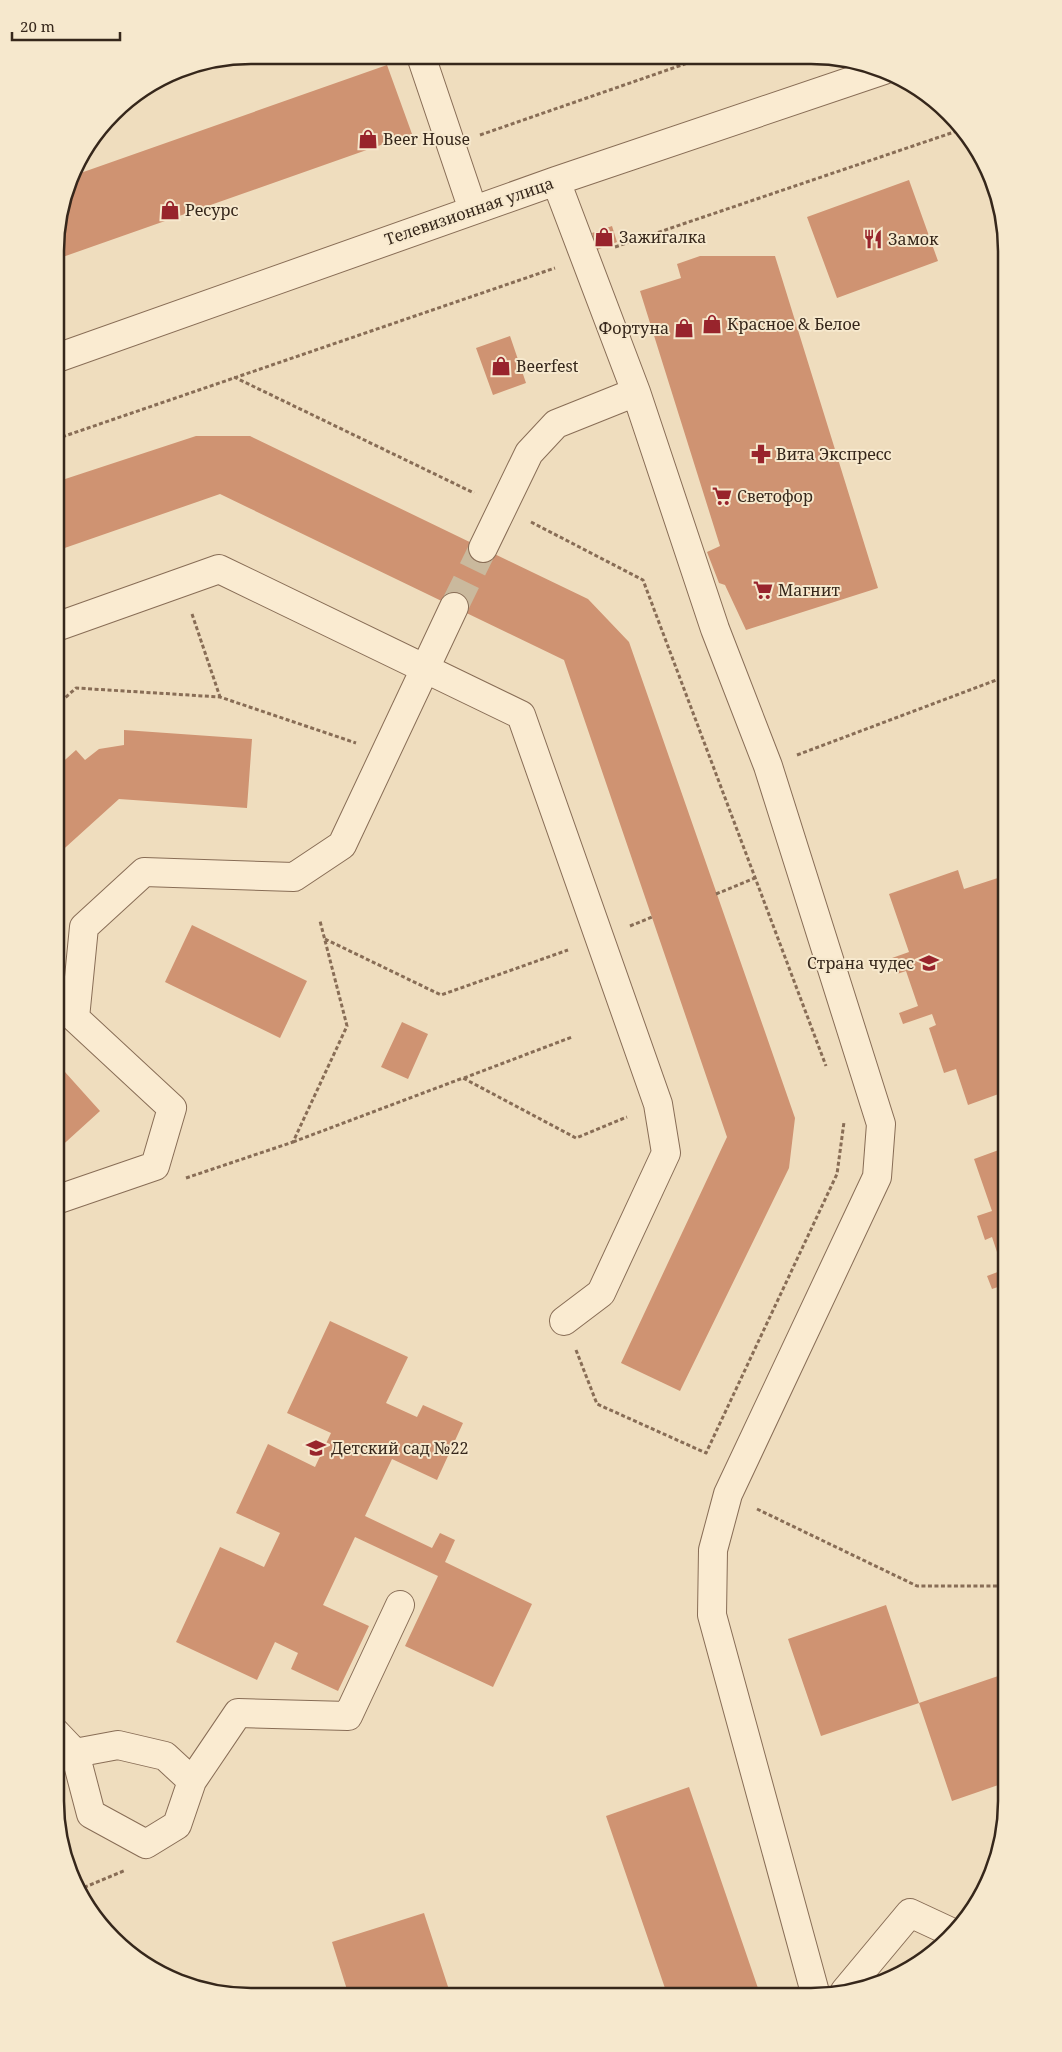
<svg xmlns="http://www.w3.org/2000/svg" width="1062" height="2052" viewBox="0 0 1062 2052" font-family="'Noto Serif',serif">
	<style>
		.building { fill: #cf9372 }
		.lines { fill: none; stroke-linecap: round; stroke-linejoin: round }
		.minor-tunnel { stroke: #cab99d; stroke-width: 28; stroke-dasharray: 28 14; stroke-linecap: butt }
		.minor-casing { stroke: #886d56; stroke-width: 30 }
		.path { stroke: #886d56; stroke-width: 3; stroke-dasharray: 4 2.5; stroke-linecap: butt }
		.minor { stroke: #faebd1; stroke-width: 28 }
		.labels { text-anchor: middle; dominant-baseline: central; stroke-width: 4; stroke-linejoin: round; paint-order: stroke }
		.poi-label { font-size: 16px; fill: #36271b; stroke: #f6e8cd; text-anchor: start }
		.street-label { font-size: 16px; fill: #36271b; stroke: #f6e8cd }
		.rim { fill: none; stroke: #36271b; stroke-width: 2.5 }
	</style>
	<rect width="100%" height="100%" fill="#efddbe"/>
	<!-- building -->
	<path class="building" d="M387 65 412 134 57 259V225L72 176Z
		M909 180 938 261 837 298 807 217Z
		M612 226 617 242 597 250 592 233Z
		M700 256H775L878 588 746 630 725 585 719 583 707 552 720 546 640 291 681 278 677 264Z
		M510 336 526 383 493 395 476 348Z
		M196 436H250L588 599 629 642 795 1118 789 1168 680 1391 621 1363 727 1137 564 660 220 494 56 551V482Z
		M124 730 252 739 247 808 119 799 56 856V768L76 750 85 760 99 749 124 745Z
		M958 870 964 889 1007 875V1091L968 1105 956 1069 944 1073 929 1028 936 1025 932 1014 903 1024 899 1013 918 1006 906 971 897 974 892 958 909 952 889 894Z
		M192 925 307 981 280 1038 165 982Z
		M402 1022 428 1034 408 1079 381 1067Z
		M56 1062 100 1111 56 1151Z
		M1007 1147V1284L992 1289 987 1276 1003 1270 992 1237 985 1240 977 1216 992 1211 974 1159Z
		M330 1321 408 1357 386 1403 417 1417 423 1405 463 1423 437 1480 392 1459 365 1516 432 1548 440 1533 455 1540 445 1562 532 1604 493 1687 405 1646 438 1576 355 1537 323 1605 369 1626 338 1691 291 1669 298 1653 275 1642 257 1680 176 1642 220 1547 264 1567 280 1533 236 1513 268 1444 315 1467 331 1433 287 1413Z
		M886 1605 919 1703 821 1736 788 1639Z
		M1007 1673V1782L952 1801 919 1703Z
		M689 1787 761 1997H668L606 1816Z
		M424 1913 451 1996H349L332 1942Z
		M184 1975 188 1985 172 1980Z"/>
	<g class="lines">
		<!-- minor-tunnel -->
		<path class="minor-tunnel" d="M454 607 483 548"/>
		<defs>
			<path id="minor" d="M421 56 473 210
				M556 181 636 392 715 629 768 766 881 1124 877 1177 728 1494 713 1550 712 1615 816 1996
				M57 358 556 181 884 70
				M483 548 529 453 556 424 636 392
				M56 627 219 569 521 715 658 1104 666 1153 601 1293 564 1321
				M56 1200 155 1166 172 1108 75 1018 84 927 144 872 294 877 342 845 454 607
				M55 1732 75 1753 91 1814 146 1844 177 1825 192 1781 238 1713 348 1716 400 1605
				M75 1753 118 1745 165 1756 192 1781
				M845 1991 910 1913 953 1933"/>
		</defs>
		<!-- minor casing -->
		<use href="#minor" class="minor-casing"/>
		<!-- path -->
		<path class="path" d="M480 135 702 58
			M615 247 963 129
			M234 377 474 493
			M56 439 555 268
			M531 522 643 580 826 1066
			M192 614 220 697
			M56 706 76 688 220 697 356 743
			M797 755 1007 676
			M716 894 755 878
			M630 926 652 917
			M325 939 441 995 568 950
			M464 1078 572 1037
			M293 1142 463 1078 576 1138 627 1117
			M186 1178 293 1142 347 1026 320 921
			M576 1350 597 1404 706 1453 837 1174 844 1122
			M757 1509 917 1586H1007
			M78 1890 126 1870"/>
		<!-- minor -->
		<use href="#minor" class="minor"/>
	</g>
	<!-- icons -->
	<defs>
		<symbol id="shop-bare" viewBox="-9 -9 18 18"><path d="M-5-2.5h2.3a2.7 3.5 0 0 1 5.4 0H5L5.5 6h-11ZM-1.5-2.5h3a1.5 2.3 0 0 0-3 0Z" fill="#98242c" stroke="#f6e8cd" stroke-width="2.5" paint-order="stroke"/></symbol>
		<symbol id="restaurant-bare" viewBox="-9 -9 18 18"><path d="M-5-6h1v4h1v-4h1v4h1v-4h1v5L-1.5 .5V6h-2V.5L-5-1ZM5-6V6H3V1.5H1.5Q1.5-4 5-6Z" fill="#98242c" stroke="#f6e8cd" stroke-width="2.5" paint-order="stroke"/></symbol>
		<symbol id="pharmacy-bare" viewBox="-9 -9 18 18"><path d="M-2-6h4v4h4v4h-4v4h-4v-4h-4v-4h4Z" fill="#98242c" stroke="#f6e8cd" stroke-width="2.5" paint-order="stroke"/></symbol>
		<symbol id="supermarket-bare" viewBox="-9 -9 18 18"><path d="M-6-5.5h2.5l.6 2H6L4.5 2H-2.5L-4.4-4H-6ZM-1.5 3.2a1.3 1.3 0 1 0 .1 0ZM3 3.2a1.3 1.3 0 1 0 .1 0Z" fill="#98242c" stroke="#f6e8cd" stroke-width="2.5" paint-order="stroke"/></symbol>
		<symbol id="school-bare" viewBox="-9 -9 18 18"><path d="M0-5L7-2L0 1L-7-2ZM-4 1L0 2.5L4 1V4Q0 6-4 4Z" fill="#98242c" stroke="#f6e8cd" stroke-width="2.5" paint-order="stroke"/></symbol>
	</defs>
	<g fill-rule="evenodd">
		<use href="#shop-bare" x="354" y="125" width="28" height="28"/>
		<use href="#shop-bare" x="156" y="196" width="28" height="28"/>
		<use href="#shop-bare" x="590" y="223" width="28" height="28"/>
		<use href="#restaurant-bare" x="859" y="225" width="28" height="28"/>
		<use href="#shop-bare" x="698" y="310" width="28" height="28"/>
		<use href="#shop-bare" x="670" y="314" width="28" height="28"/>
		<use href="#shop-bare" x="487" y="352" width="28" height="28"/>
		<use href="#pharmacy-bare" x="747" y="440" width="28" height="28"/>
		<use href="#supermarket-bare" x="708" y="482" width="28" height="28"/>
		<use href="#supermarket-bare" x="749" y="576" width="28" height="28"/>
		<use href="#school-bare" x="915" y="949" width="28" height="28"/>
		<use href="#school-bare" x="302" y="1434" width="28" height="28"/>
	</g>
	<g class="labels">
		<!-- poi labels -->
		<g class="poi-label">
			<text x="383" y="139">Beer House</text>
			<text x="185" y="210">Ресурс</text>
			<text x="619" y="237">Зажигалка</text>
			<text x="888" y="239">Замок</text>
			<text x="727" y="324">Красное &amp; Белое</text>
			<text x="669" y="328" text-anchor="end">Фортуна</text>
			<text x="516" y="366">Beerfest</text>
			<text x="776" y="454">Вита Экспресс</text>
			<text x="737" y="496">Светофор</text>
			<text x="778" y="590">Магнит</text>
			<text x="914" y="963" text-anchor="end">Страна чудес</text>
			<text x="331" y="1448">Детский сад №22</text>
		</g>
		<!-- street labels -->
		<g class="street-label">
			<text transform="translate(469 211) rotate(-19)">Телевизионная улица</text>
		</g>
	</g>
	<!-- crop -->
	<path d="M0 0H1062V2052H0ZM251 64H811A187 187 0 0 1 998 251V1801A187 187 0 0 1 811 1988H251A187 187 0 0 1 64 1801V251A187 187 0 0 1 251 64Z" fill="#f6e8cd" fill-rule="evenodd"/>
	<path class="rim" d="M251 64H811A187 187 0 0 1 998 251V1801A187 187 0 0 1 811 1988H251A187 187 0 0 1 64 1801V251A187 187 0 0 1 251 64Z"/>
	<!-- scale -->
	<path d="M12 32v8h108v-8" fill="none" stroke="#36271b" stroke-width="2.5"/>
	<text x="20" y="32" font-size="15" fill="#36271b" stroke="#f6e8cd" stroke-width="4" paint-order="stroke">20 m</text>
</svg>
